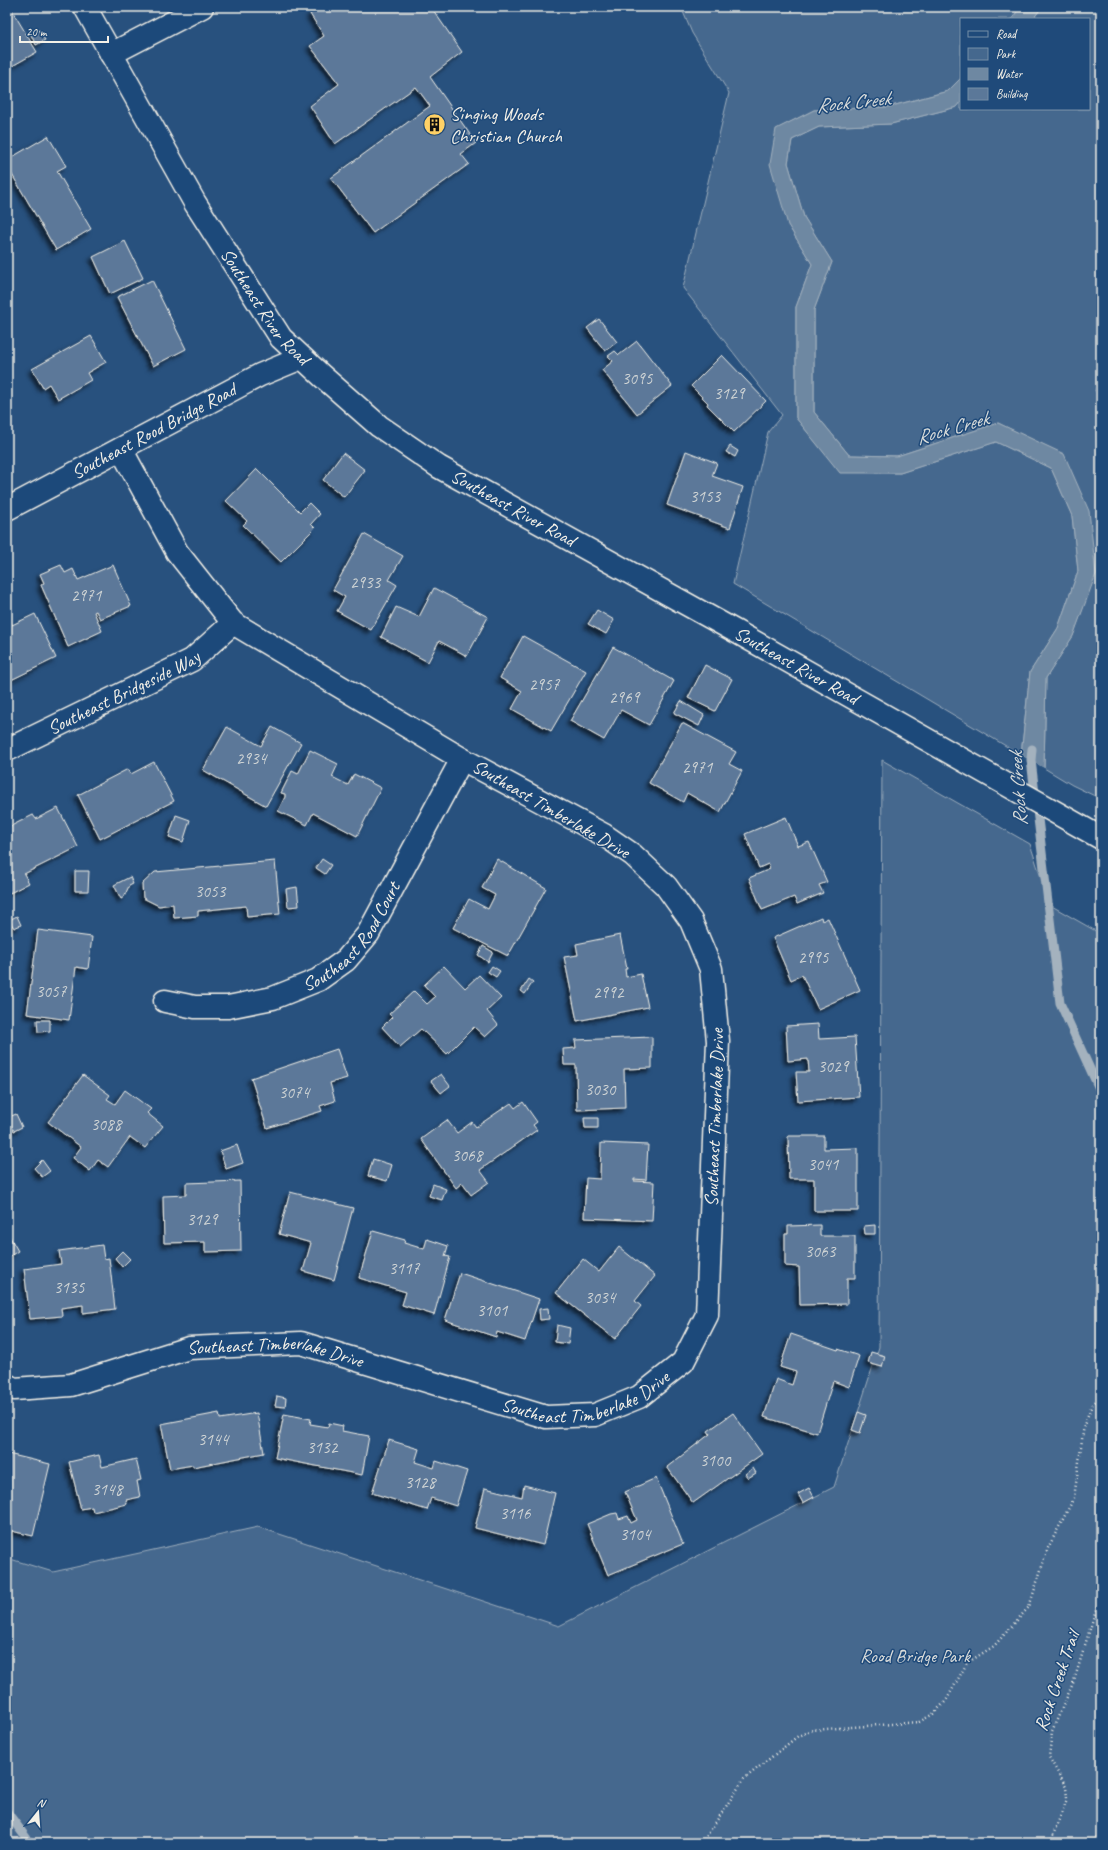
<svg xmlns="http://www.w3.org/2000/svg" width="1108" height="1850" viewBox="0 0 1108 1850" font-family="Caveat,sans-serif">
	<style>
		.green { fill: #45688e; stroke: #9cacbb }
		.water { fill: #6e88a2; stroke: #a4b2be }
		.pier { fill: #28517e }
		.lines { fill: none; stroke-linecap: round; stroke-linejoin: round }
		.stream { stroke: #a4b2be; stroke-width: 9 }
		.building { fill: #5b7899; stroke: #f4f1e8; filter: url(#shadow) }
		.minor-casing { stroke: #f4f1e8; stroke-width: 25 }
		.tertiary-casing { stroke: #f4f1e8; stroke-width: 25 }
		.secondary-casing { stroke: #f4f1e8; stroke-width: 25 }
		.path { stroke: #f4f1e8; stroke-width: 2.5; stroke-dasharray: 1 3; stroke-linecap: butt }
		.minor { stroke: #1f4a7a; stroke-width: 22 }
		.tertiary { stroke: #1f4a7a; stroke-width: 22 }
		.secondary { stroke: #1f4a7a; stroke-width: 22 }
		.labels { text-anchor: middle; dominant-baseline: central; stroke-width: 3; stroke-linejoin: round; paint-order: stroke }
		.number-label { font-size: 17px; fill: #ced3d4 }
		.poi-label { font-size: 19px; fill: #f4f1e8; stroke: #1f4a7a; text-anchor: start }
		.street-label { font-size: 19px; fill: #f4f1e8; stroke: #1f4a7a }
		.park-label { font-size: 19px; fill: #dadcda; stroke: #1f4a7a }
		.water-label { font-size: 20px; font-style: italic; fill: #d9dcda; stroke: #1f4a7a }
	</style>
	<defs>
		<filter id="shadow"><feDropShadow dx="-3.5" dy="3.5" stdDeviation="2" flood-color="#0009"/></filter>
	</defs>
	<rect width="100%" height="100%" fill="#28517e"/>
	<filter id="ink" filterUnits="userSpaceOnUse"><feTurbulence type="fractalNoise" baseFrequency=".025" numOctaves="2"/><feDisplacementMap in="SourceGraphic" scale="8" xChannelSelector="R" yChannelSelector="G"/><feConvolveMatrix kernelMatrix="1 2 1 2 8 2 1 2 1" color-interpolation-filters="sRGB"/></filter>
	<g filter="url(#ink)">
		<!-- green -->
		<path class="green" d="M681 7H1020L1012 19H961V78L948 91 888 107 814 110 777 129 788 225 812 264 796 307V418L840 472 900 473 996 442 1051 468 1072 516 1078 571 1058 628 1030 672 1021 755 733 584 768 432 782 415 683 288 729 93 692 33Z
			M1042 7H1101V372L1095 391 1101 396V799L1072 785 1044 768 1046 678 1073 636 1095 574 1064 455 998 423 897 456 849 455 814 412V310L832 262 804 217 788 163 792 140 819 127 891 124 957 107 961 102V109H1089V19H1033Z
			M882 760 1030 844 1050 905 1101 934V1843H7V1558L53 1572 258 1527 559 1626 834 1487 879 1347Z"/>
		<!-- water -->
		<path class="water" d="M1020 7H1042L1033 19H1012Z
			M961 78V102L957 107 891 124 819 127 792 140 788 163 804 217 832 262 814 310V412L849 455 897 456 998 423 1064 454 1089 511 1096 574 1073 636 1046 678 1044 768 1021 755 1030 672 1058 628 1078 571 1072 516 1051 468 996 442 900 473H840L796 418V307L812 264 788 225 770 164 776 129 814 110 888 107 948 91Z"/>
		<!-- pier -->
		<path class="pier" d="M1019 754 1046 769H1043L1020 757Z"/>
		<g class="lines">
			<!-- stream -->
			<path class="stream" d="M1032 749 1031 760 1060 1003 1101 1093
				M7 1812 30 1843"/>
		</g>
		<!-- building -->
		<path class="building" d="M7 7H10L37 52 7 69Z
			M321 7H431L462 52 430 77 476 143 461 154 469 164 373 233 331 178 430 106 416 87 335 144 310 106 339 84 310 46 324 36 310 14Z
			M39 30 45 40 36 45 31 35Z
			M48 136 66 166 57 171 91 229 56 250 7 166V160Z
			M125 241 143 278 110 294 93 257Z
			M152 280 186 349 153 366 117 297Z
			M599 319 617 342 605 351 587 328Z
			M91 336 106 362 87 373 91 380 58 399 49 384 43 388 32 369Z
			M637 341 672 386 637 414 602 370 613 361 608 356 615 351 619 355Z
			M722 355 766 401 734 432 707 405 708 403 691 386Z
			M730 446 738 451 735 457 726 452Z
			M686 451 717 463 712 476 743 487 730 528 667 505Z
			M343 453 365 470 344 497 323 480Z
			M257 469 300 512 309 503 320 514 311 524 315 528 281 562 243 525 247 521 226 501Z
			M364 534 403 556 389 580 397 585 371 630 337 611 345 597 333 590Z
			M61 565 65 573 73 569 78 580 113 565 131 606 100 619 96 611 94 612 102 631 68 647 41 585 44 583 40 574Z
			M434 588 488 617 467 656 439 641 428 662 381 637 396 607 419 617Z
			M597 610 614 620 606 634 588 624Z
			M7 614 12 625 35 614 56 658 7 682Z
			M523 636 586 671 551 731 512 709 522 691 500 678Z
			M613 647 674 681 649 725 621 710 604 740 570 721Z
			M705 665 732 679 715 711 688 698Z
			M681 701 704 715 699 726 674 713Z
			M682 723 736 752 729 764 742 771 720 812 687 793 683 802 649 783Z
			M227 727 261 746 272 727 301 743 266 806 203 770Z
			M310 750 338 764 332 777 348 785 354 774 381 788 357 836 313 813 307 825 278 811 285 797V794L281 793 292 771 298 774Z
			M154 762 174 801 100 839 78 795 128 769 131 774Z
			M58 808 78 847 24 874 29 883 10 893 7 887V828L33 815 36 819Z
			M176 815 190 820 183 842 169 837Z
			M786 817 798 846 809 842 827 882 819 885 823 893 797 904 794 897 762 910 749 878 770 869 768 864 759 868 745 834Z
			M322 859 331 865 325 874 316 868Z
			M497 859 546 888 508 956 453 928 469 899 488 909 495 895 482 888Z
			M275 861 280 914 247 917 246 906 198 911V916L174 918 173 904 159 906 143 898 142 884 155 872Z
			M75 871H89L88 891H75Z
			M130 877 133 884 129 886 124 897 121 899 114 885Z
			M297 887 299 906 288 907 286 889Z
			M17 916 21 925 14 928 9 920Z
			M821 917 822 921 828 918 860 990 818 1009 802 975 791 980 773 938Z
			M38 930 92 937 88 969 76 967 69 1020 27 1014Z
			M620 935 627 969H625L626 977 641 974 648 1007 577 1021 564 957 578 955 576 944Z
			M483 946 493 952 488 962 478 955Z
			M444 966 465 988 479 975 501 998 487 1011 498 1025 485 1037 474 1027 447 1054 421 1029 400 1047 382 1027 392 1017 389 1014 414 991 427 1004 435 997 424 985Z
			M492 966 500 971 496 977 488 972Z
			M529 979 533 982 525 994 521 991Z
			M37 1020H50V1031L38 1032Z
			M818 1024 819 1039 855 1037 859 1097 798 1101 796 1072H809L808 1059 788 1061 786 1026Z
			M652 1037V1068L624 1069 625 1108 577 1110 576 1065H564L563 1049 576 1048 575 1040Z
			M337 1049 347 1078 330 1083 335 1101 320 1106 322 1111 267 1128 251 1078Z
			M441 1074 450 1086 441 1093 431 1081Z
			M83 1075 110 1095 107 1099 115 1104 125 1090 151 1109 147 1113 163 1126 145 1148 130 1137 108 1167 98 1160 90 1171 73 1158 81 1147 48 1122Z
			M523 1102 537 1122 533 1125 537 1130 480 1170 489 1182 471 1195 462 1183 456 1188 421 1139 447 1120 457 1133 472 1122 476 1127 511 1103 515 1108Z
			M16 1114 22 1127 14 1131 7 1118Z
			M584 1118H598V1128H585Z
			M788 1136H824V1149L858 1148V1211H814V1179H789Z
			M601 1143 648 1145 646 1180 634 1179V1181L654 1182 652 1221 584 1218 586 1178 600 1179Z
			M237 1145 243 1163 226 1169 220 1151Z
			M373 1159 392 1165 387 1181 368 1176Z
			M42 1160 50 1171 42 1177 34 1168Z
			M240 1181 241 1251 205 1252V1242L164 1243 163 1196 186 1195V1183Z
			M433 1184 446 1189 442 1200 429 1196Z
			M290 1192 353 1208 334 1280 303 1271 311 1243 279 1234Z
			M820 1225V1236H855V1278H847V1304L800 1305 799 1267 785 1266V1234H788V1226Z
			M875 1225V1234H865L864 1226Z
			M373 1231 405 1240 404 1243 424 1249 427 1239 448 1246 445 1256 450 1257 434 1315 402 1305 406 1292 359 1278Z
			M7 1232 18 1251 7 1258Z
			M102 1245 104 1259 109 1258 115 1309 83 1313V1305L61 1308 62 1316 30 1319 24 1269 61 1264 59 1251Z
			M619 1247 655 1276 635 1301 641 1306 615 1339 556 1293 583 1259 599 1272Z
			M122 1251 130 1259 122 1267 115 1258Z
			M460 1273 539 1299 525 1341 497 1332 496 1337 445 1320Z
			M548 1308 549 1319 540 1320 539 1309Z
			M557 1325 570 1328 568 1344 555 1342Z
			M791 1334 838 1350V1349L859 1356 849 1387 833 1381 817 1433 764 1417 776 1379 792 1385 796 1372 780 1367Z
			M871 1352 885 1356 882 1367 868 1363Z
			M277 1396 286 1398 285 1407 275 1406Z
			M858 1412 866 1415 860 1433 852 1430Z
			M219 1413 220 1419 257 1413 264 1453 193 1467V1465L170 1469 161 1424Z
			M733 1413 762 1454 693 1503 667 1467 710 1434 708 1431Z
			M284 1414 311 1419 310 1424 328 1427 329 1423 343 1426 342 1431 369 1436 362 1475 275 1458Z
			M389 1440 419 1449 415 1462 434 1468 436 1461 467 1471 456 1506 431 1498 427 1510 372 1493Z
			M8 1454 50 1464 33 1536 7 1530Z
			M99 1455 102 1467 136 1459 141 1480 137 1481 140 1497 126 1500 127 1504 93 1512 92 1507 81 1509 69 1462Z
			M753 1468 756 1473 748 1478 745 1474Z
			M656 1478 683 1544 608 1575 587 1524 611 1514 617 1513 619 1519 628 1516 631 1523 637 1520 625 1492Z
			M524 1485 555 1493 543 1545 475 1528 485 1488 522 1497Z
			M809 1488 814 1497 803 1503 798 1494Z"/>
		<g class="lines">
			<defs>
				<g id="minor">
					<path d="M111 54 202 7"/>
					<path id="s1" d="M7 750 192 660 233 623"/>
					<path id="s2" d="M165 1001 195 1007H228L273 998 318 980 346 960 368 934 462 759"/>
					<path id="s3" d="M7 1385 14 1389 71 1385 189 1348 301 1343 546 1417 595 1415 639 1397 683 1362 707 1315 718 1041 711 969 691 921 666 886 633 855 604 835 462 759 233 623 177 552 121 449"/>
				</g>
				<g id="tertiary">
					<path id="s4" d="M7 509 260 375 301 358"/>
				</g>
				<g id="secondary">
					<path id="s5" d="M85 7 195 203 281 338 322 376 379 426 439 467 735 631 1101 838"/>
				</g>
			</defs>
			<!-- minor casing -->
			<use href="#minor" class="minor-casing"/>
			<!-- tertiary casing -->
			<use href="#tertiary" class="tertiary-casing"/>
			<!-- secondary casing -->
			<use href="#secondary" class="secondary-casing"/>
			<!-- path -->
			<path class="path" d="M702 1843 744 1779 798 1736 813 1730 919 1722 933 1714 946 1701 967 1663 994 1646 1029 1607 1048 1548 1074 1498 1084 1425 1092 1405 1101 1396
				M1050 1843 1067 1799 1066 1787 1049 1757 1052 1731 1074 1681 1101 1593"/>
			<!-- minor -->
			<use href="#minor" class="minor"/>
			<!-- tertiary -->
			<use href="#tertiary" class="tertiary"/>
			<!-- secondary -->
			<use href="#secondary" class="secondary"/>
		</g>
	</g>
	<!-- icons -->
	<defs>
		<symbol id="building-disc" viewBox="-11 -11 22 22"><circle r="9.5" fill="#ffd166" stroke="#1f4a7a"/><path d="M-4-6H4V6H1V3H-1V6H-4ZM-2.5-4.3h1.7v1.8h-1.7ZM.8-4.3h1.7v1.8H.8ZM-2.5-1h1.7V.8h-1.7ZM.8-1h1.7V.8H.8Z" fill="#111"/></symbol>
	</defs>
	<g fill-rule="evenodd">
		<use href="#building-disc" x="422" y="112" width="25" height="25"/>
	</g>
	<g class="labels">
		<!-- number labels -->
		<g class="number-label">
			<text x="637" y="378">3095</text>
			<text x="729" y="393">3129</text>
			<text x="705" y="496">3153</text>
			<text x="365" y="582">2933</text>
			<text x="86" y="595">2971</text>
			<text x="544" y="684">2957</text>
			<text x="624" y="697">2969</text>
			<text x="251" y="758">2934</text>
			<text x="697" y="767">2971</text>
			<text x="210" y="891">3053</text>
			<text x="813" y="957">2995</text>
			<text x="51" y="991">3057</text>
			<text x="608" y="992">2992</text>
			<text x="833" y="1066">3029</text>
			<text x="600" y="1089">3030</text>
			<text x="294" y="1092">3074</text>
			<text x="106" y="1124">3088</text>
			<text x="467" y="1155">3068</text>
			<text x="823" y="1164">3041</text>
			<text x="202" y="1219">3129</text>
			<text x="820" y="1251">3063</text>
			<text x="404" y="1268">3117</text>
			<text x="69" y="1287">3135</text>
			<text x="600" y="1297">3034</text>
			<text x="492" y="1310">3101</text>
			<text x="213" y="1439">3144</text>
			<text x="322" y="1447">3132</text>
			<text x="715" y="1460">3100</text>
			<text x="420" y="1482">3128</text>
			<text x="107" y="1489">3148</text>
			<text x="515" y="1513">3116</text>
			<text x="635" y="1534">3104</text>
		</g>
		<!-- poi labels -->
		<g class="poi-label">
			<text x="450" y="114">Singing Woods<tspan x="450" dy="22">Christian Church</tspan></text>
		</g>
		<!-- street labels -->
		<g class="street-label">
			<text stroke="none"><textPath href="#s5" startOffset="350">Southeast River Road</textPath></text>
			<text stroke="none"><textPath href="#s4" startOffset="166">Southeast Rood Bridge Road</textPath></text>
			<text stroke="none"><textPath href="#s5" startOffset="674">Southeast River Road</textPath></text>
			<text stroke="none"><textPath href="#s5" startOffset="998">Southeast River Road</textPath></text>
			<text stroke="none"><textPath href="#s1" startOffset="130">Southeast Bridgeside Way</textPath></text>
			<text transform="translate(551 809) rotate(30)">Southeast Timberlake Drive</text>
			<text stroke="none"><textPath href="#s2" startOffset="213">Southeast Rood Court</textPath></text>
			<text stroke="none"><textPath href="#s3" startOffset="960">Southeast Timberlake Drive</textPath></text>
			<text stroke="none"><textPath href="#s3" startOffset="276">Southeast Timberlake Drive</textPath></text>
			<text stroke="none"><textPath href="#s3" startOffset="600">Southeast Timberlake Drive</textPath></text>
			<text transform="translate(1057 1681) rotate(-71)">Rock Creek Trail</text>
		</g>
		<!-- park labels -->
		<g class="park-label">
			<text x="915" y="1656">Rood Bridge Park</text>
		</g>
		<!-- water labels -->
		<g class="water-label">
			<text transform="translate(853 102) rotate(-6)">Rock Creek</text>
			<text transform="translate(952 428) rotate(-16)">Rock Creek</text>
			<text transform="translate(1018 789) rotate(-94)">Rock Creek</text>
		</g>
	</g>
	<!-- margin -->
	<rect width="1108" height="1850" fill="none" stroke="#1f4a7a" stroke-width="24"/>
	<rect x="12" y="12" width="1084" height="1826" fill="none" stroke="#f4f1e8" stroke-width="1.5" filter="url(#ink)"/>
	<!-- legend -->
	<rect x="960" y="18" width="130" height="92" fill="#1f4a7a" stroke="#748da6"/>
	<rect x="968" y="31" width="20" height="6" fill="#1f4a7a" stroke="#748da6"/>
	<text x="996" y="38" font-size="12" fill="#f4f1e8">Road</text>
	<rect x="968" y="48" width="20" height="12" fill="#45688e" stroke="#748da6"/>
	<text x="996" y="58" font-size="12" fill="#f4f1e8">Park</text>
	<rect x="968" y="68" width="20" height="12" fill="#6e88a2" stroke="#748da6"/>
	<text x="996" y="78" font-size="12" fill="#f4f1e8">Water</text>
	<rect x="968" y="88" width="20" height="12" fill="#5b7899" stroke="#748da6"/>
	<text x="996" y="98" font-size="12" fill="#f4f1e8">Building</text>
	<!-- north arrow -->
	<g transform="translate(38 1812) rotate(17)" stroke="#1f4a7a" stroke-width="3" paint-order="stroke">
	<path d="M0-3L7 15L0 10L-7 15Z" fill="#f4f1e8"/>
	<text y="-6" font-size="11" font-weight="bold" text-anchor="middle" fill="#f4f1e8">N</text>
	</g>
	<!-- scale -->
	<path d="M20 36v6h88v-6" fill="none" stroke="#f4f1e8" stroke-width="2"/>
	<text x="26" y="36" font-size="12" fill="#f4f1e8" stroke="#1f4a7a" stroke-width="3" paint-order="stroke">20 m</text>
</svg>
